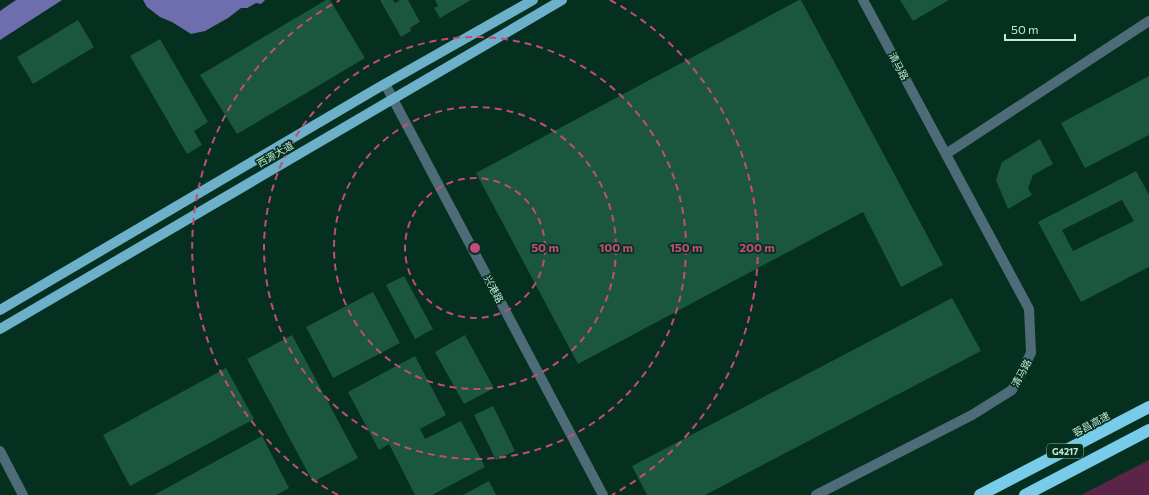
<svg xmlns="http://www.w3.org/2000/svg" width="1149" height="495" viewBox="0 0 1149 495" font-family="Commissioner,'Noto Sans SC',sans-serif">
	<style>
		.green { fill: #5b2547 }
		.water { fill: #6e6dae }
		.building { fill: #1b563f; fill-rule: evenodd }
		.lines { fill: none; stroke-linecap: round; stroke-linejoin: round }
		.minor { stroke: #4d6c78; stroke-width: 10 }
		.major { stroke: #6cb0c9; stroke-width: 10 }
		.highway { stroke: #78cbe9; stroke-width: 12 }
		.ring { fill: none; stroke: #c24c79; stroke-width: 2; stroke-dasharray: 7 5 }
		.labels { text-anchor: middle; dominant-baseline: central; stroke-width: 3.5; stroke-linejoin: round; paint-order: stroke }
		.shield { fill: #053020; stroke: #89b09e; stroke-width: 1 }
		.shield-label { font-size: 9px; font-weight: bold; fill: #c2e7d4 }
		.street-label { font-size: 10px; fill: #c2e7d4; stroke: #053020 }
		.centre { fill: #c24c79; stroke: #053020; stroke-width: 2 }
		.ring-label { font-size: 12px; text-anchor: middle; font-weight: bold; fill: #c24c79; stroke: #053020; stroke-width: 3.5; stroke-linejoin: round; paint-order: stroke }
	</style>
	<rect width="100%" height="100%" fill="#053020"/>
	<!-- green -->
	<path class="green" d="M1149 460V495H1081Z"/>
	<!-- water -->
	<path class="water" d="M16 0H62L0 40V11Z
		M143 0H265L261 4 256 3 247 8H241L228 18 205 31 191 34 172 22 160 17 147 7Z"/>
	<!-- building -->
	<path class="building" d="M326 0H330L365 58 237 134 200 75Z
		M380 0H393L395 3 400 0H408L420 22 410 28 411 31 401 37Z
		M435 0H471L440 18 434 8 438 6Z
		M799 0H801L943 265 901 287 863 212 578 364 476 173Z
		M900 0H949L913 21Z
		M78 20 94 47 33 84 17 57Z
		M160 39 208 122 194 131 202 145 187 154 130 56Z
		M1149 76V135L1085 168 1061 123Z
		M1040 139 1053 164 1033 175 1028 188 1032 195 1008 209 996 180 1002 162Z
		M1136 171 1149 195V267L1081 302 1038 222ZM1122 200 1134 221 1073 251 1062 230Z
		M404 276 433 329 415 339 386 285Z
		M373 292 400 343 333 378 306 327Z
		M952 298 981 351 705 495H647L632 466Z
		M292 335 358 458 313 482 247 359Z
		M465 335 494 388 464 404 435 352Z
		M415 356 446 415 420 429 425 439 461 421 485 467 432 495H415L389 444 379 450 348 392Z
		M226 368 254 419 130 486 103 435Z
		M493 406 515 451 496 460 474 415Z
		M262 436 289 488 276 495H154Z
		M489 481 496 495H463Z"/>
	<g class="lines">
		<!-- minor -->
		<path class="minor" d="M385 84 603 495
			M946 154 1149 21
			M0 451 23 495
			M816 495 972 415 1012 390 1031 353 1029 309 863 0"/>
		<!-- major -->
		<path class="major" d="M0 310 376 89 533 0
			M0 329 562 0"/>
		<!-- highway -->
		<path class="highway" d="M980 495 1149 407
			M1025 495 1149 430"/>
	</g>
	<!-- distance rings -->
	<g class="ring">
		<circle cx="475" cy="248" r="70"/>
		<circle cx="475" cy="248" r="141"/>
		<circle cx="475" cy="248" r="211"/>
		<path d="M338 495A282 282 0 0 1 340 0M610 0A282 282 0 0 1 612 495"/>
	</g>
	<g class="labels">
		<!-- shield labels -->
		<rect class="shield" x="1047" y="444" width="36" height="14" rx="3"/>
		<g class="shield-label">
			<text x="1065" y="451">G4217</text>
		</g>
		<!-- street labels -->
		<g class="street-label">
			<text transform="translate(899 66) rotate(62)">清马路</text>
			<text transform="translate(275 154) rotate(-30)">西源大道</text>
			<text transform="translate(494 289) rotate(62)">兴港路</text>
			<text transform="translate(1021 373) rotate(-62)">清马路</text>
			<text transform="translate(1091 424) rotate(-28)">蓉昌高速</text>
		</g>
	</g>
	<circle cx="475" cy="248" r="6" class="centre"/>
	<g class="ring-label">
		<text x="545" y="252">50 m</text>
		<text x="616" y="252">100 m</text>
		<text x="686" y="252">150 m</text>
		<text x="757" y="252">200 m</text>
	</g>
	<!-- scale -->
	<path d="M1005 34v6h70v-6" fill="none" stroke="#c2e7d4" stroke-width="2"/>
	<text x="1011" y="34" font-size="12" fill="#c2e7d4" stroke="#053020" stroke-width="3" paint-order="stroke">50 m</text>
</svg>
